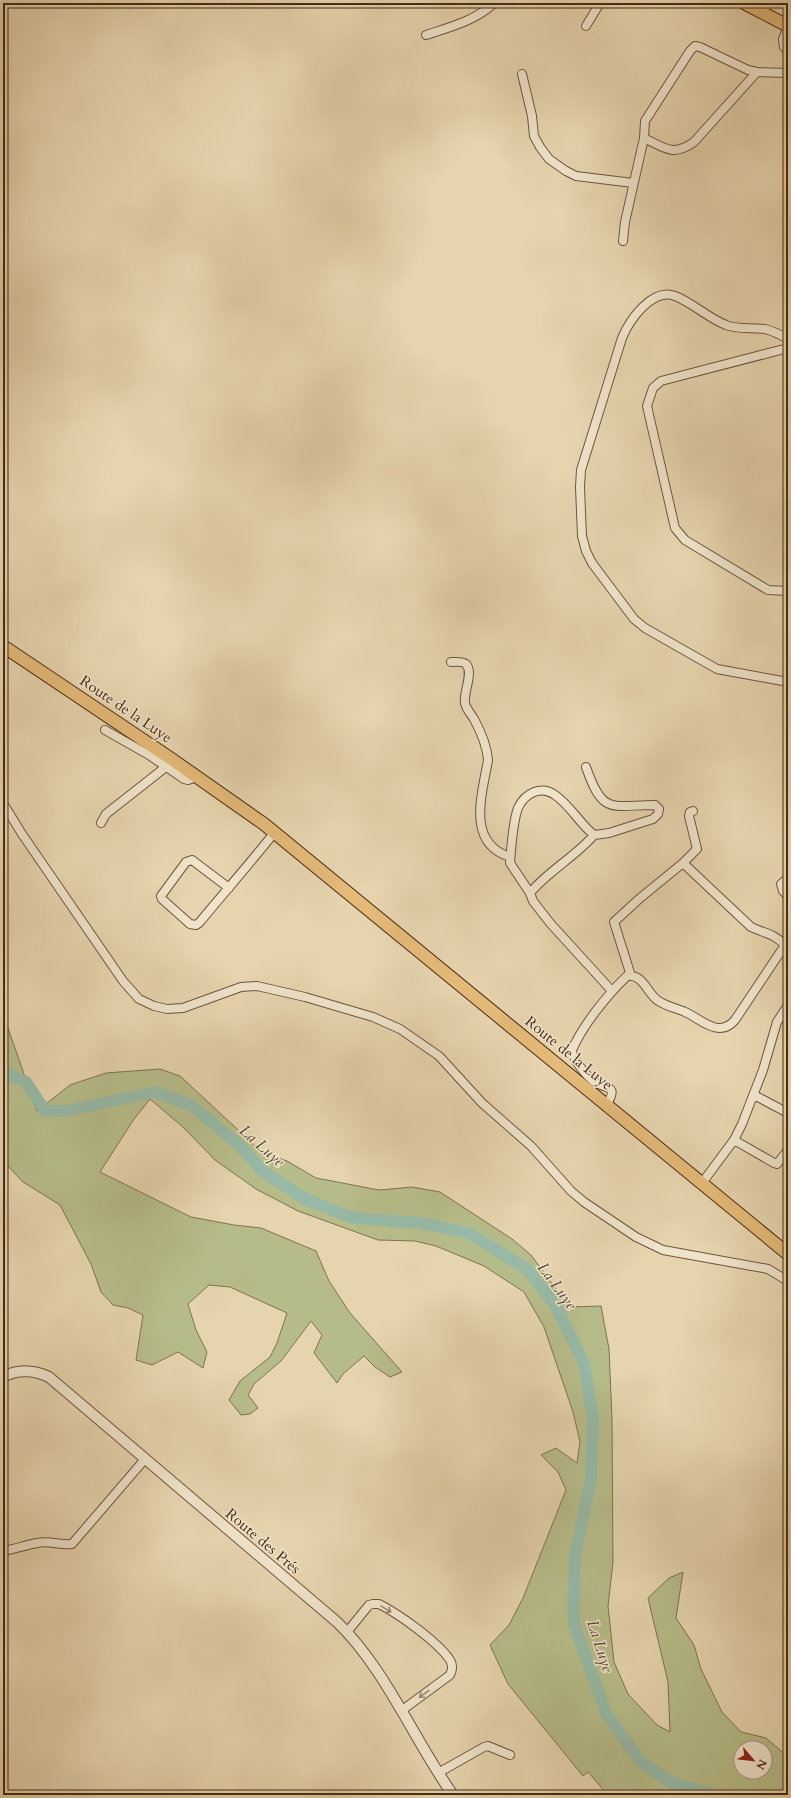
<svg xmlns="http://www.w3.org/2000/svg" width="791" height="1798" viewBox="0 0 791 1798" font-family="Cardo,serif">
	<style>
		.green { fill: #b6bc89; stroke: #7e734f; fill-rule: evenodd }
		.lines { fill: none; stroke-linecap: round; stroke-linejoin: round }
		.river { stroke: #97b9a6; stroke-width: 12 }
		.minor-casing { stroke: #6f543b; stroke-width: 10 }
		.tertiary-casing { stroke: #6f543b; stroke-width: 12 }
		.primary-casing { stroke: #472a15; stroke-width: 14 }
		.minor { stroke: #efe3ca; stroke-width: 8 }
		.tertiary { stroke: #efe3ca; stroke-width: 10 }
		.primary { stroke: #e3ba77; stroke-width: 12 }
		.oneway { stroke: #9b8670 }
		.labels { text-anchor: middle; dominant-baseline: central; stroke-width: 3; stroke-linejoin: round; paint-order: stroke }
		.street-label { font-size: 15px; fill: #472a15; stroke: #efe3ca }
		.water-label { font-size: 16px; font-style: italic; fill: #574732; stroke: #efe3ca }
	</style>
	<rect width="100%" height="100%" fill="#e6d4ae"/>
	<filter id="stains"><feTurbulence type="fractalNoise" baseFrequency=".005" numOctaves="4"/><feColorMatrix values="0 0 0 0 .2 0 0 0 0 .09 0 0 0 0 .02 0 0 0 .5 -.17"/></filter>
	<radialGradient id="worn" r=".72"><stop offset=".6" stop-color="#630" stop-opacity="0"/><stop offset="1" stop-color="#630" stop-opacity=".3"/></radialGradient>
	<!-- green -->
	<path class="green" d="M3 1014 37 1111 70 1085 106 1073 160 1069 180 1076 263 1153 287 1161 316 1178 379 1190 412 1187 440 1192 512 1239 531 1255 569 1307 601 1306 609 1349 612 1419 613 1562 608 1606 614 1662 628 1694 657 1725 670 1732 668 1682 648 1598 669 1578 683 1572 676 1618 694 1645 701 1669 722 1712 741 1732 766 1738 788 1757V1795H608L588 1772 583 1776 508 1684 490 1645 509 1625 523 1598 566 1490 558 1472 541 1455 556 1448 577 1463 580 1442 573 1412 544 1327 524 1292 484 1266 436 1246 415 1241 378 1240 298 1211 256 1189 215 1160 183 1127 150 1099 134 1119 100 1172 191 1217 234 1225 261 1228 316 1251 329 1281 350 1313 402 1372 390 1377 375 1367 364 1356 343 1374 337 1383 314 1353 322 1335 311 1321 281 1361 254 1384 248 1395 258 1408 250 1414 241 1415 229 1400 240 1381 270 1357 277 1343 287 1313 230 1287 209 1285 188 1304 196 1330 207 1352 203 1368 178 1352 152 1365 136 1360 143 1315 128 1308 113 1305 101 1292 91 1264 60 1205 23 1182 5 1163 3 1159ZM741 1748H765V1772H741Z"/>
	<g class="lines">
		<!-- river -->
		<path class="river" d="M3 1072 26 1082 45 1111H66L155 1092 191 1105 238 1144 264 1172 305 1199 353 1218 421 1223 469 1233 527 1269 555 1305 584 1363 593 1418 591 1479 575 1556 574 1624 606 1713 640 1761 672 1783 714 1795"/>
		<defs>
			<path id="minor" d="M762 3 766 6
				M586 26 600 3
				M788 27 783 39 784 47 788 50
				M426 35C450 27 475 21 494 3
				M522 74 532 116 534 136 540 147 549 159 566 171 576 176 633 183
				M644 138 645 121 690 51 695 46 700 47 748 70 757 72
				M623 241 625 222 644 138C665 148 673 157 694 142L757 72 788 73
				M788 339C781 335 773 331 765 329 752 327 738 330 726 325 708 318 693 303 675 296 652 287 629 321 622 338L581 470 580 487 582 536 586 551 592 563 634 619 645 628 717 669 788 682
				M788 348 661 381 653 388 647 406 675 528 685 540 768 590 788 591
				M451 662C455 662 462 661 466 664 474 673 463 692 465 703 466 709 471 714 474 719 481 732 487 745 488 760 482 795 466 843 510 857
				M105 730 149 755 184 779 188 780 197 777
				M586 767C603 816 611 805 655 805L659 809 658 814 653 819 609 833 594 835C579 823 571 806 555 795 541 785 525 793 518 808 513 821 511 849 510 863L530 893 533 901 550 923 612 991
				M3 803 22 834 123 981 139 999 154 1006 167 1009 183 1008 241 987 257 986 305 997 373 1017 400 1029 439 1056 482 1103 531 1146 571 1191 584 1202 636 1237 663 1250 768 1269 788 1281
				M101 823 106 814 167 766
				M683 863 697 849 689 816 690 812 693 811
				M788 878 781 884 783 891 788 896
				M229 888 192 860 186 862 161 896 162 899 190 924 196 925 199 923C224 893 250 863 275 832
				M530 893C548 871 575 857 594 835
				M754 1095 788 1113
				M607 1104C618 1086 608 1089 596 1083 588 1078 572 1059 572 1050 583 1025 607 995 627 976 643 974 646 991 657 1000 665 1006 676 1008 685 1012 701 1019 719 1039 735 1020L785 945C773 933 766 934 751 927L683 863 639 899 614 922 631 976
				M734 1140 774 1163 777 1164 788 1150
				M702 1183 734 1140 742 1124 763 1070 777 1022 788 1005
				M3 1551C15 1549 26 1545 37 1543 49 1540 61 1546 72 1544L145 1459
				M347 1632 369 1605 373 1604H379C399 1614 438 1642 450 1660 453 1665 452 1671 450 1675L401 1711
				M438 1773 484 1747 488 1746 510 1755"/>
			<path id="tertiary" d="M3 1377C18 1369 34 1370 49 1377L337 1622C385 1668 414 1740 453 1795"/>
			<path id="primary" d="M744 3 788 26
				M3 646 170 758 264 824 788 1254"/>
		</defs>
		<!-- minor casing -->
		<use href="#minor" class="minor-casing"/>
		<!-- tertiary casing -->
		<use href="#tertiary" class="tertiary-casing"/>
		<!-- primary casing -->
		<use href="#primary" class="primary-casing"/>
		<!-- minor -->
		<use href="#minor" class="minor"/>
		<!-- tertiary -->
		<use href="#tertiary" class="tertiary"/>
		<!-- primary -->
		<use href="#primary" class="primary"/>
	</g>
	<!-- one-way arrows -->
	<defs><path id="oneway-shaft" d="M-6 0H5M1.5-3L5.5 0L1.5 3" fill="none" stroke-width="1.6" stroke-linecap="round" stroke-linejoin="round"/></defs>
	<g class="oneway">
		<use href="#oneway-shaft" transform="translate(386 1609) rotate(31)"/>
		<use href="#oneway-shaft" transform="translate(424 1694) rotate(145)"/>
	</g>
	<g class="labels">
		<!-- street labels -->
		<g class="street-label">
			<text transform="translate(126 709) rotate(34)">Route de la Luye</text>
			<text transform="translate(569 1053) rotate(39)">Route de la Luye</text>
			<text transform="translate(263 1541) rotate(40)">Route des Prés</text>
		</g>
		<!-- water labels -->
		<g class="water-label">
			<text transform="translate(262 1146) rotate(42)">La Luye</text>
			<text transform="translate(557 1286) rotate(54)">La Luye</text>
			<text transform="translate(600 1646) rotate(72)">La Luye</text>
		</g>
	</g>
	<!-- margin -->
	<rect width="791" height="1798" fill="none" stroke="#e6d4ae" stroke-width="16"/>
	<rect x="4" y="4" width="783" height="1790" fill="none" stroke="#472a15" stroke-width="2"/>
	<rect x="8" y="8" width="775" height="1782" fill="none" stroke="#472a15"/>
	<!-- north arrow -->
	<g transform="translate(753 1760) rotate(118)"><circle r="19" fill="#efe3ca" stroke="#ac9982"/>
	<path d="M0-3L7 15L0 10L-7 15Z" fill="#8f2418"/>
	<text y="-6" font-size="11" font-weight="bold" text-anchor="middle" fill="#472a15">N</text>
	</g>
	<rect width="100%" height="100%" filter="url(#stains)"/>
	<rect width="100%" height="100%" fill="url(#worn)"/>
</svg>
